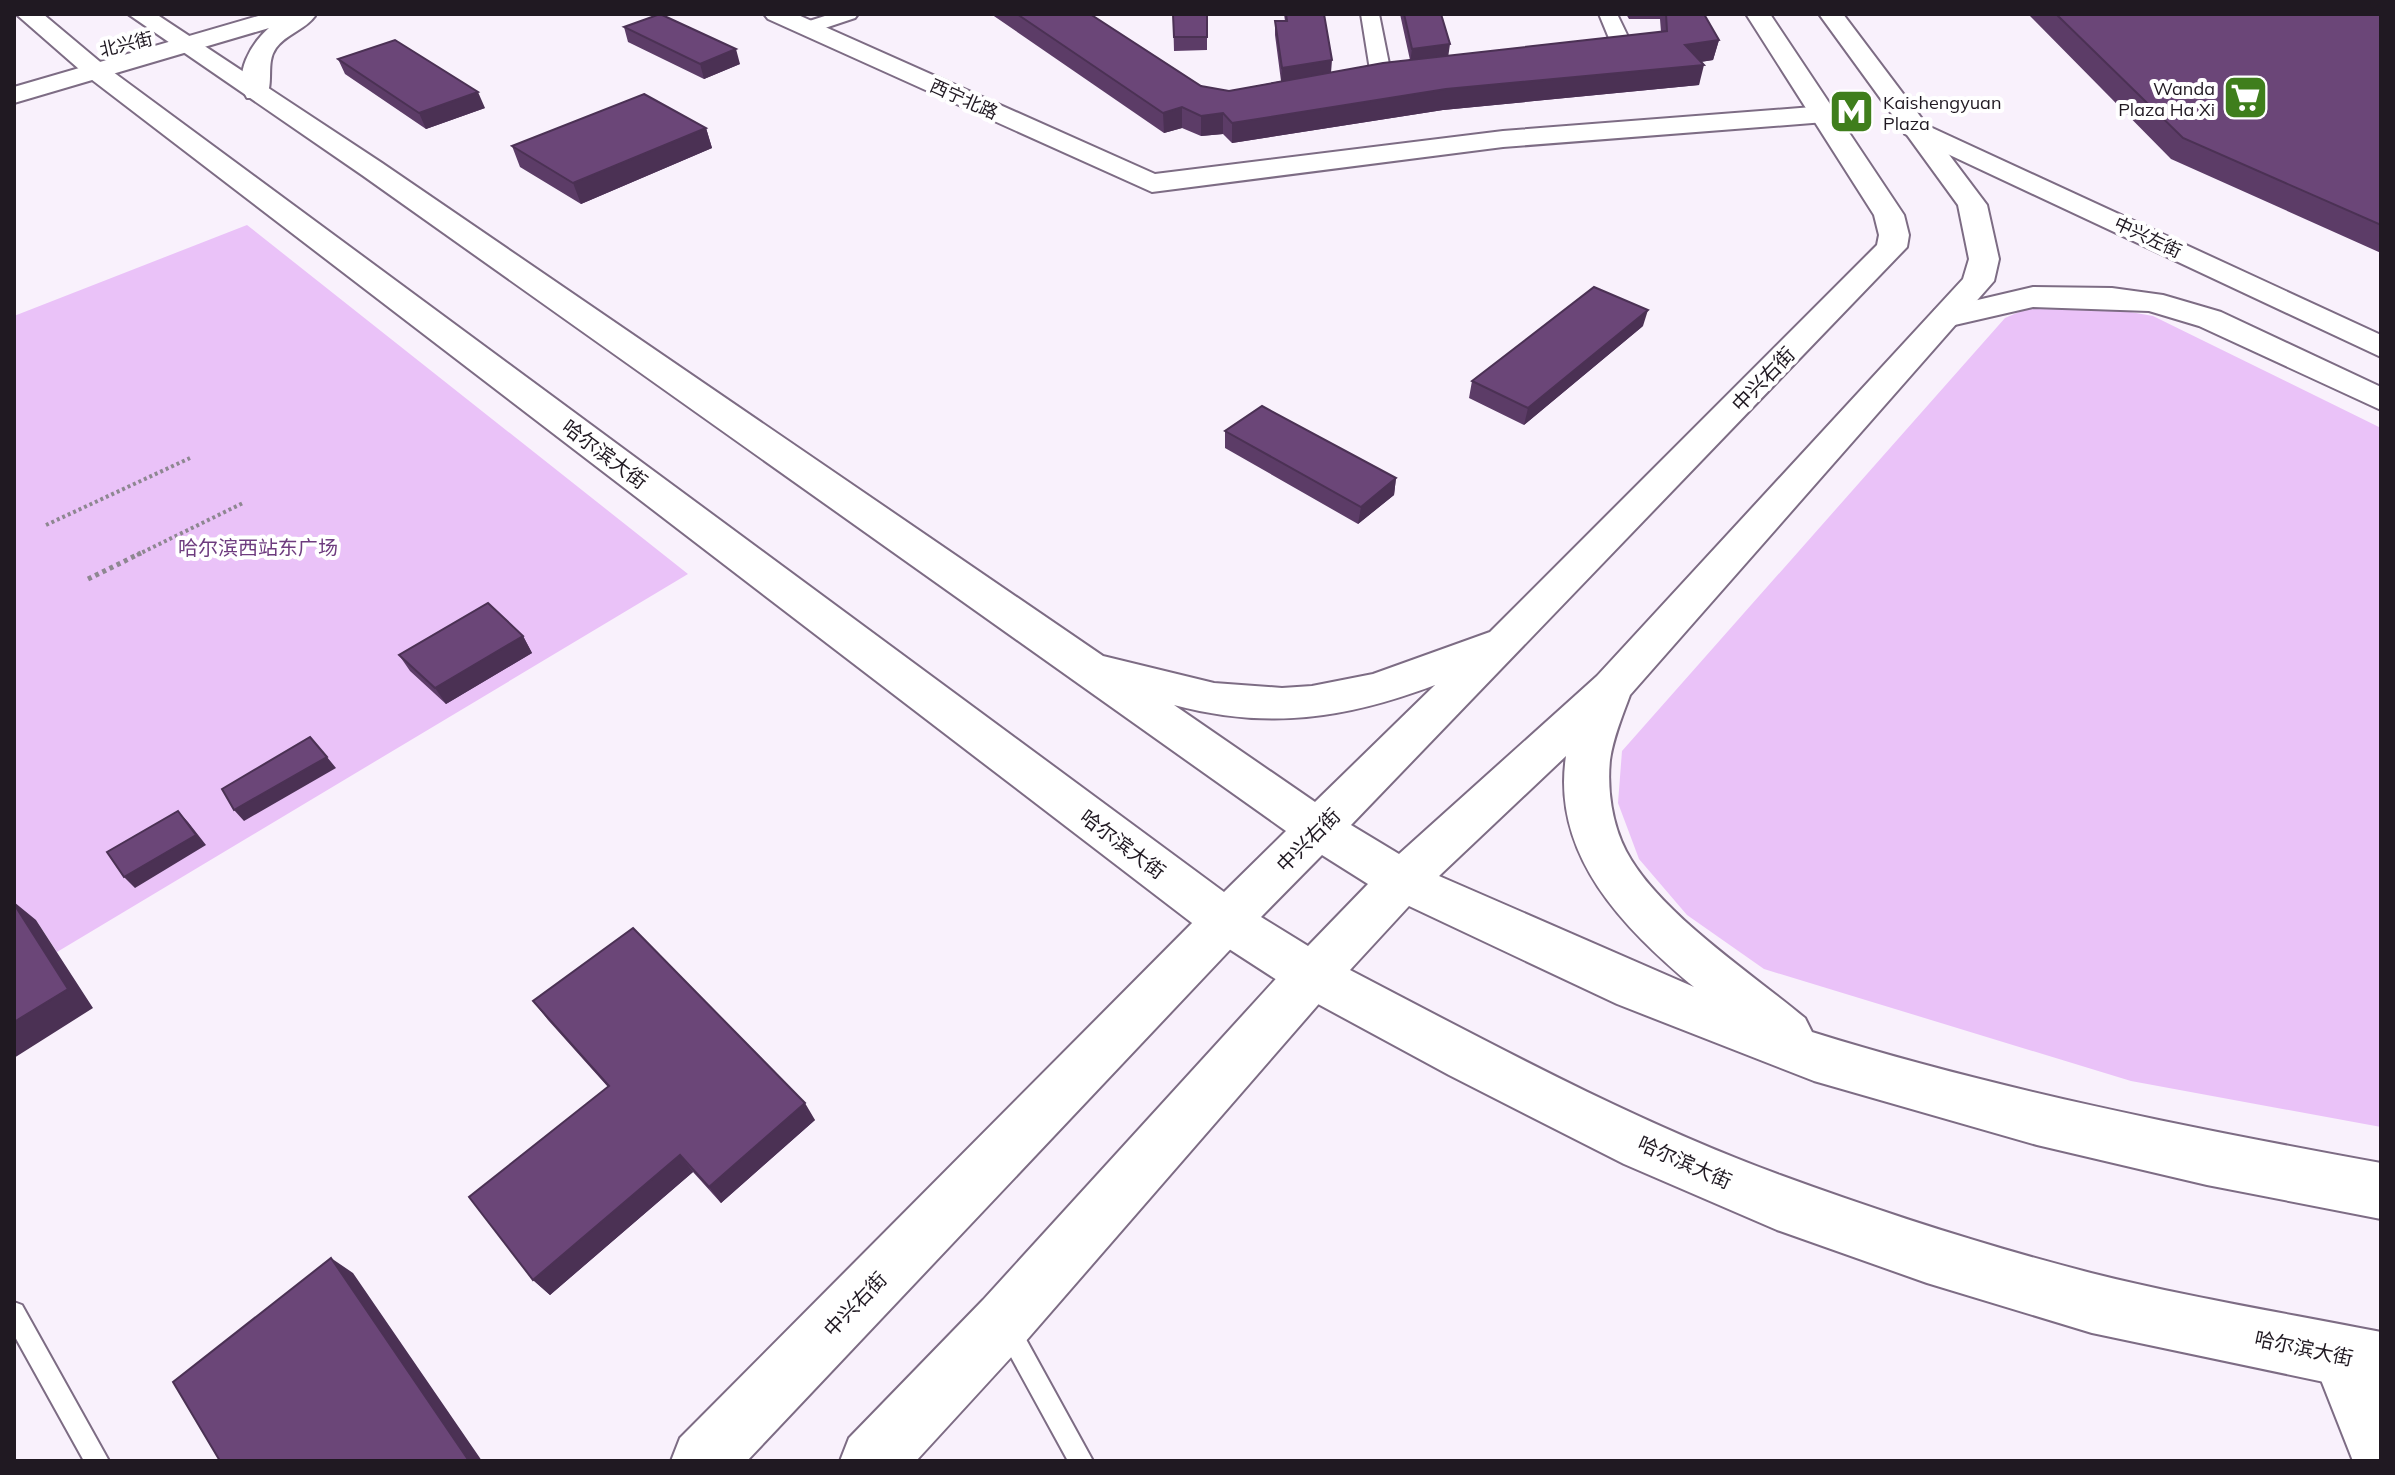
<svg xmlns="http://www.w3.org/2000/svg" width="2395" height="1475" viewBox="0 0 2395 1475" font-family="Mulish,'Noto Sans SC',sans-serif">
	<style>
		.green { fill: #eac2f8 }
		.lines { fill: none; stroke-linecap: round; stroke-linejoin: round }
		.lane-casing { stroke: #7d6c84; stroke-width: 4 }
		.street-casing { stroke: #7d6c84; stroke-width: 4 }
		.secondary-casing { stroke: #7d6c84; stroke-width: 4 }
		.primary-casing { stroke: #7d6c84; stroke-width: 4 }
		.path-far1 { stroke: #8e8791; stroke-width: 4; stroke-dasharray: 3 3; stroke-linecap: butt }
		.path { stroke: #8e8791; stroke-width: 5; stroke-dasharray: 4 4; stroke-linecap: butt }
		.lane { fill: #fff; fill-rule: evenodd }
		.street { fill: #fff; fill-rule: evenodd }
		.secondary { fill: #fff; fill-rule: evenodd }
		.primary { fill: #fff; fill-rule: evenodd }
		.wall { fill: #5c3c67 }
		.shaded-wall { fill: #4b3154 }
		.building { fill: #6b4678; stroke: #4b3154; stroke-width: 2 }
		.labels { text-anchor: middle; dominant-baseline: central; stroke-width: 8; stroke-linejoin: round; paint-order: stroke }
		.far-street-label { font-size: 18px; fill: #201922; stroke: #fff }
		.far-poi-label { font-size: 18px; fill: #201922; stroke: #fff; text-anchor: end }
		.street-label { font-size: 20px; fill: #201922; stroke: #fff }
		.park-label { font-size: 20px; fill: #6e3c7f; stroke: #fff }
	</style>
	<rect width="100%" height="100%" fill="#f9f1fc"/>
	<!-- green -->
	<path class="green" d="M247 225 688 574 57 952 36 920 14 933V316Z
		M2035 305 2108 308 2153 316 2381 428V1127L2131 1081 1764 969 1687 915 1639 859 1618 803 1622 751 2005 318Z"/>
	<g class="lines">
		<defs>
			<path id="lane" d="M14 1302 22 1305 109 1461H84L14 1335Z
				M1008 1318 1016 1321 1093 1461H1068L1000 1337 997 1329 1000 1321Z"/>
			<path id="street" d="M831 14H858L855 18 807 34 798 28 800 24Z
				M1361 14H1379L1391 74 1388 78 1347 86 1337 80 1340 76 1370 70Z
				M1599 14H1617L1633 47 1630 51 1581 55 1578 51 1581 47 1611 43Z"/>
			<path id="secondary" d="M265 14 315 16C305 30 286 34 276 48 265 63 275 84 265 98H247C232 75 252 42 269 28L14 103V87Z
				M764 14H796L1155 174 1503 131 1825 106 1834 108 1838 114 1834 120 1825 122 1503 147 1152 192 768 19Z
				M1915 120 2381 335V357L1905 134 1902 128 1905 122Z
				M2033 287 2112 288 2163 295 2221 312 2381 387V410L2199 326 2149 311 2033 307 1946 327 1935 324 1930 317 1935 310Z
				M1226 900 1243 906 1251 921 1243 936 747 1461H671L680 1438 1209 906Z
				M1312 953 1330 959 1337 975 1330 991 1025 1342 916 1461H840L849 1438 983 1300 1294 959Z
				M2343 1326 2365 1335 2381 1375V1461H2353L2312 1357 2321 1335Z"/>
			<path id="primary" d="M16 14H43L105 66 1224 892 1286 831 362 175 128 14H156L382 163 1103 656 1214 683 1282 688 1312 686 1373 674 1490 632 1877 245 1879 235 1874 215 1746 14H1770L1904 215 1909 235 1907 247 1351 825 1399 854 1597 676 1963 279 1969 259 1958 205 1819 14H1843L1987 205 1999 259 1994 281 1630 695C1622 717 1613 738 1610 760 1607 790 1612 824 1626 851 1658 912 1751 973 1805 1018L1812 1032C1998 1090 2190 1128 2381 1163V1219L2207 1185 2037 1145 1814 1081 1617 1004 1409 906 1350 970C1490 1043 1631 1120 1780 1175 1881 1212 1986 1246 2091 1273 2186 1297 2285 1313 2381 1332V1394L2092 1333 1927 1283 1777 1230 1624 1164 1449 1075 1294 991 1209 936 87 76ZM1435 685 1315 802 1174 705C1269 730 1345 719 1435 685ZM1566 756C1551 856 1624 928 1694 987L1439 876ZM1322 855 1368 884 1308 946 1261 917Z"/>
		</defs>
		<!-- lane casing -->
		<use href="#lane" class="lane-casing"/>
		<!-- street casing -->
		<use href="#street" class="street-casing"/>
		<!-- secondary casing -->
		<use href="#secondary" class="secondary-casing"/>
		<!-- primary casing -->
		<use href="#primary" class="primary-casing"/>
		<!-- path-far1 -->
		<path class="path-far1" d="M46 525 190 458
			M137 555 243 503"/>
		<!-- path -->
		<path class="path" d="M88 579 141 553"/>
		<!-- lane -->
		<use href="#lane" class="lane"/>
		<!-- street -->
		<use href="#street" class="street"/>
		<!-- secondary -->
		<use href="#secondary" class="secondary"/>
		<!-- primary -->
		<use href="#primary" class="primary"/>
	</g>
	<!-- wall -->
	<path class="wall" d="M991 14H1090L1201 86 1229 91 1281 81 1275 35V21H1285L1284 14H1324L1331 73 1410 60 1400 14H1441L1448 56 1661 32 1660 19H1629L1626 14H1704L1719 40 1713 60 1701 62 1699 85 1443 110 1232 143 1223 134 1201 136 1182 128 1164 133Z
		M1173 14H1207V50L1174 51Z
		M2028 14H2381V253L2171 159Z
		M624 27 740 64 704 79 628 42Z
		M338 59 485 108 426 129 345 74Z
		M706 128 712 148 581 204 520 167 512 146Z
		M1643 326 1524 425 1469 398 1472 381Z
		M1225 431 1396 478 1394 495 1358 524 1225 448Z
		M523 636 532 653 446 704 410 671 399 655Z
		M533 1001 815 1120 721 1203 693 1172 550 1295 533 1280 608 1087 548 1020Z"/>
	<!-- shaded-wall -->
	<path class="shaded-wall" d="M1719 40 1713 60 1679 65 1685 45Z
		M1450 44 1448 58 1410 62 1412 49Z
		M736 49 740 64 704 79 700 64Z
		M1332 60 1331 73 1281 81 1282 68Z
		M1704 65 1699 85 1443 110 1232 143V123L1446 89Z
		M478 92 485 108 426 129 419 113Z
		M1182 107V128L1164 133 1163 113Z
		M1223 113V134L1201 136V116Z
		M706 128 712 148 581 204 573 183Z
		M1648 310 1643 326 1524 425 1528 408Z
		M1396 478 1394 495 1358 524 1361 507Z
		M523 636 532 653 446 704 435 688Z
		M327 757 336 768 244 821 234 810Z
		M178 811 188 822 206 845 135 888 124 877Z
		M14 902 36 920 93 1008 14 1058Z
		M805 1103 815 1120 721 1203 709 1187Z
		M680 1155 693 1172 550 1295 533 1280Z
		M331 1258 353 1273 482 1461H469Z"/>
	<!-- building -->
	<path class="building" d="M660 14 736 49 700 64 624 27Z
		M1017 14H1090L1201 86 1229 91 1383 63 1667 31 1666 14H1704L1719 40 1685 45 1704 65 1446 89 1232 123 1223 113 1201 116 1182 107 1163 113Z
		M1173 14H1207V37H1174Z
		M1286 14H1324L1332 60 1282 68 1275 21H1287Z
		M1404 14H1441L1450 44 1412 49Z
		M2056 14H2381V225L2183 138Z
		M395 40 478 92 419 113 338 59Z
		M644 94 706 128 573 183 512 146Z
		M1594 287 1648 310 1528 408 1472 381Z
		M1262 406 1396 478 1361 507 1225 431Z
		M488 603 523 636 435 688 399 655Z
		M310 737 327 757 234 810 222 789Z
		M178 811 196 835 124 877 107 852Z
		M14 904 68 989 14 1022Z
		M633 928 805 1103 709 1187 680 1155 533 1280 469 1197 609 1086 533 1001Z
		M331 1258 469 1461H220L173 1382Z"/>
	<!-- icons -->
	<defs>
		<symbol id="supermarket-square" viewBox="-11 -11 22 22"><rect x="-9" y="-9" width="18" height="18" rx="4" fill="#3f7e1c" stroke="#fff"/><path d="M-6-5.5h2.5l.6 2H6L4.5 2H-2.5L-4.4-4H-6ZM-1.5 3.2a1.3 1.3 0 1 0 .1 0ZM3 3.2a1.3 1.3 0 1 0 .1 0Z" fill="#fff"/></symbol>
		<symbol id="metro-square" viewBox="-11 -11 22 22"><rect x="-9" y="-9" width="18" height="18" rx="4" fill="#3f7e1c" stroke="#fff"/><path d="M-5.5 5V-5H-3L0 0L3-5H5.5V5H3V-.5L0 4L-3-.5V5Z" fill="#fff"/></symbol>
	</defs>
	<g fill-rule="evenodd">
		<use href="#supermarket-square" x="2220" y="72" width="51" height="51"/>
		<use href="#metro-square" x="1826" y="86" width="51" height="51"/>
	</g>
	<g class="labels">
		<!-- far-street labels -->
		<g class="far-street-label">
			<text transform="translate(126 44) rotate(-13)">北兴街</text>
			<text transform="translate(964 99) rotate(24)">西宁北路</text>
			<text transform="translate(2148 237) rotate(25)">中兴左街</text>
		</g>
		<!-- far-poi labels -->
		<g class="far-poi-label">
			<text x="2215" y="88">Wanda<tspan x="2215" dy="21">Plaza Ha Xi</tspan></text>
			<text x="1883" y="102" text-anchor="start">Kaishengyuan<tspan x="1883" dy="21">Plaza</tspan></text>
		</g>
		<!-- street labels -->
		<g class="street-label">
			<text transform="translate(1763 379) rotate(-46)">中兴右街</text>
			<text transform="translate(605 454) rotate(37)">哈尔滨大街</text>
			<text transform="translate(1308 840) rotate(-45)">中兴右街</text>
			<text transform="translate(1123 844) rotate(37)">哈尔滨大街</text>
			<text transform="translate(1685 1162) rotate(24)">哈尔滨大街</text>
			<text transform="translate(855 1304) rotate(-46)">中兴右街</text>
			<text transform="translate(2304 1348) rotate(12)">哈尔滨大街</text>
		</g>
		<!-- park labels -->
		<g class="park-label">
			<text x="258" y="547">哈尔滨西站东广场</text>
		</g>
	</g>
	<!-- border -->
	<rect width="2395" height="1475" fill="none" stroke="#201922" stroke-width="32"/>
</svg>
